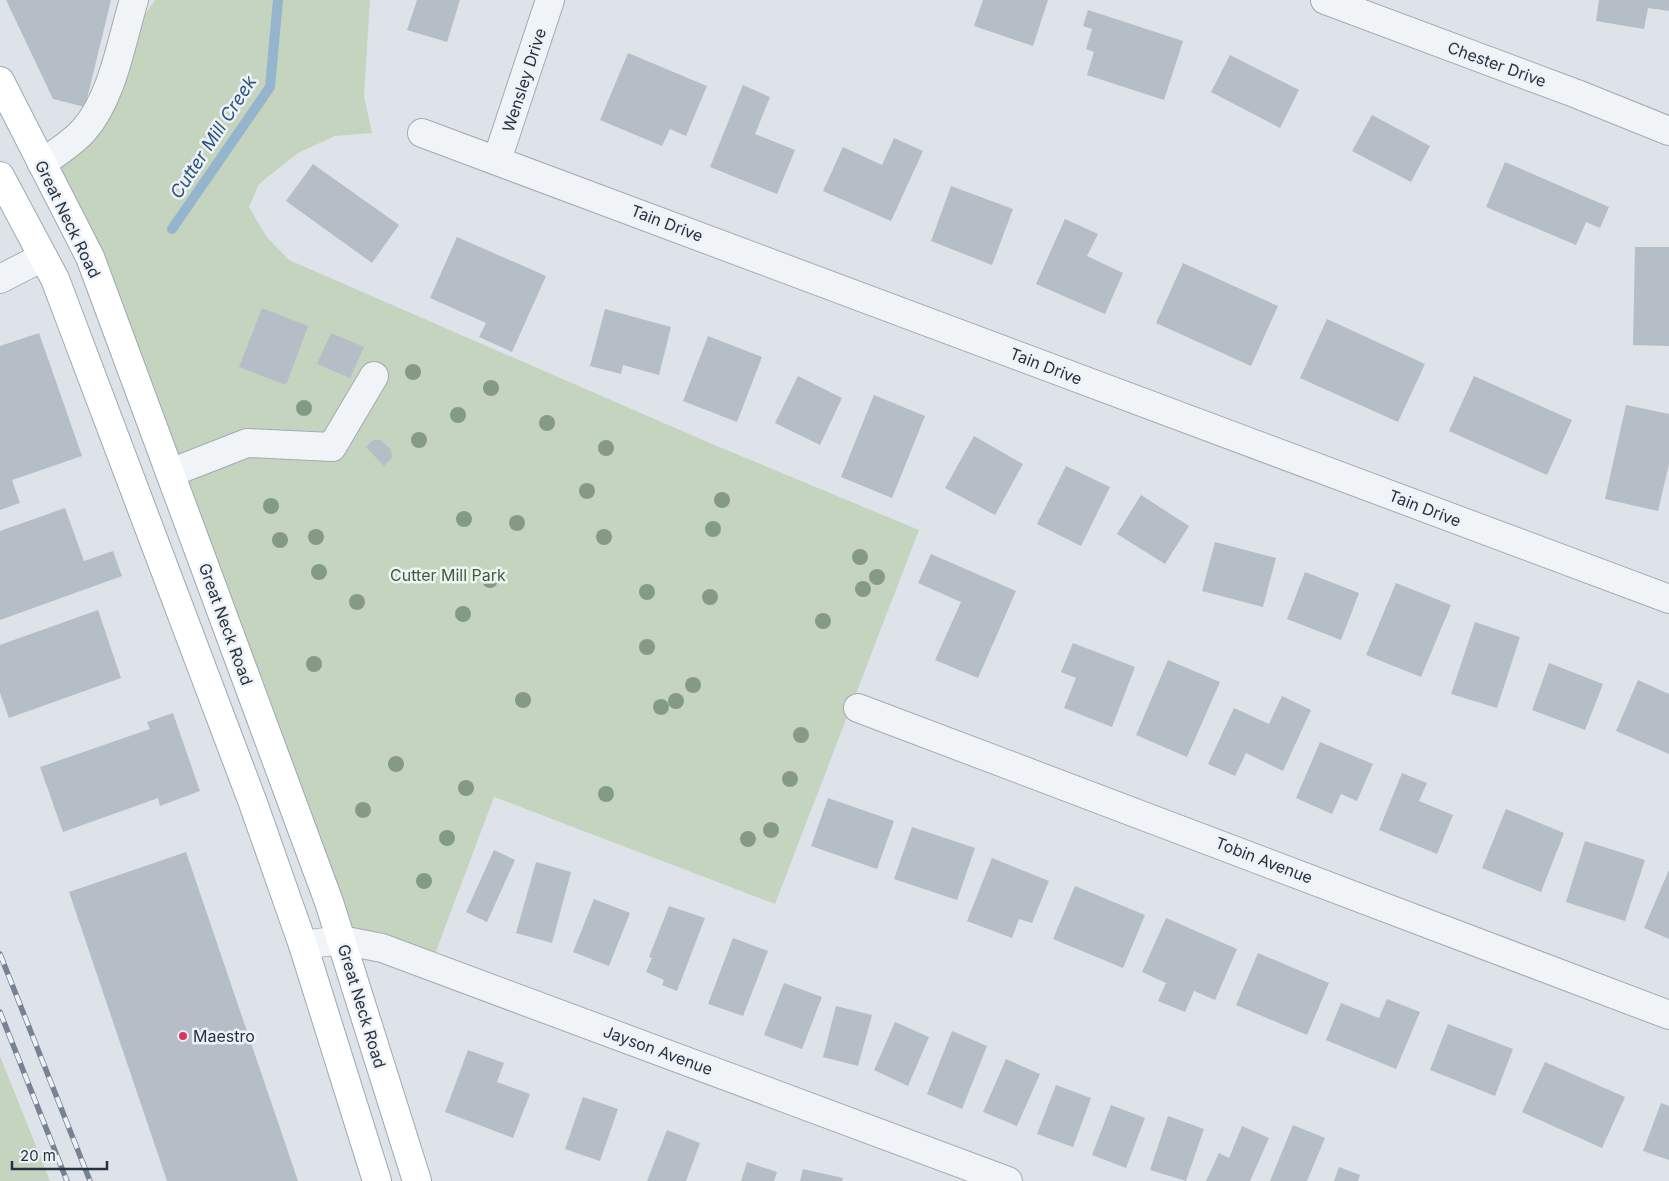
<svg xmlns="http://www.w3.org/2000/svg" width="1669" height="1181" viewBox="0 0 1669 1181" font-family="Inter,sans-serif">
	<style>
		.green { fill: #c5d4be }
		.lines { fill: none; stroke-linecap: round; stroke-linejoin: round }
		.stream { stroke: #95b4ce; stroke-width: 10 }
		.building { fill: #b5bdc7 }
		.minor-casing { stroke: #a3aab4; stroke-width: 30 }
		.major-casing { stroke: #9ca8b6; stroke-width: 30 }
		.minor { stroke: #f1f4f7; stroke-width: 28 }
		.major { stroke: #fff; stroke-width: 28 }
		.rail-casing { stroke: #768395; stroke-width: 5.5 }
		.rail { stroke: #eef2f7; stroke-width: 4; stroke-dasharray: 11; stroke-linecap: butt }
		.tree { fill: #859a84 }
		.poi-dot { fill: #dd3559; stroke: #eef2f7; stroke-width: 2 }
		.labels { text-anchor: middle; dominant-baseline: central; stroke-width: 5; stroke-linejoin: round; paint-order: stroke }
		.street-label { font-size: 16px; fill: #253242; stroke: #eef2f7 }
		.park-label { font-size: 16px; fill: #3d5f31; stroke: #eef2f7 }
		.poi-label { font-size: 16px; fill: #253242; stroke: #eef2f7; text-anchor: start }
		.water-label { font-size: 18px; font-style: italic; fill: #2b547a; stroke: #eef2f7 }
	</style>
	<rect width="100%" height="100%" fill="#dee3e9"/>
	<!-- green -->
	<path class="green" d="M155 0H370L364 96 372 133 335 136 298 153 259 184 249 207 266 236 289 260 712 444 919 530 775 904 494 797 432 962 338 929 42 164 82 132 130 37Z
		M0 1056 50 1181H0Z"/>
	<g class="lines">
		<!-- stream -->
		<path class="stream" d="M172 229 270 87 278 0"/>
	</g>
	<!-- building -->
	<path class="building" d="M6 0H111L85 107 53 99Z
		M417 0H460L447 42 407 30Z
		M983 0H1048L1033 46 974 26Z
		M1599 0H1669V11L1648 8 1644 29 1596 21Z
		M1088 10 1183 41 1164 100 1087 75 1094 52 1086 49 1092 29 1083 26Z
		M628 53 707 86 686 136 670 129 662 146 600 120Z
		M1230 55 1299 90 1280 128 1211 92Z
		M743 85 770 97 755 134 795 150 777 194 710 167Z
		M1372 115 1430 146 1411 182 1352 151Z
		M894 138 923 151 891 221 823 191 843 147 882 165Z
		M1505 162 1609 207 1600 228 1586 222 1576 245 1486 207Z
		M313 164 399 225 372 263 286 201Z
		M951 186 1013 209 992 265 931 241Z
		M1065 219 1098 234 1087 256 1123 273 1105 314 1036 284Z
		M457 237 546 276 512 352 479 337 486 323 430 298Z
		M1635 247H1669V346L1633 345Z
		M1183 263 1278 306 1251 366 1156 323Z
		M262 308 308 326 286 385 239 367Z
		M605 309 671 327 659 375 623 365 621 374 590 366Z
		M1327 319 1425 364 1398 422 1300 378Z
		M39 333 82 456 12 480 20 503 0 510V346Z
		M331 333 364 347 350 378 317 364Z
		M708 336 762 357 737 422 683 401Z
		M798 376 842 398 820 445 775 423Z
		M1474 376 1572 420 1547 475 1449 431Z
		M874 395 925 416 892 498 841 477Z
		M1626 405 1669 414V464L1658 511 1605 499Z
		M974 436 1023 464 995 515 945 488Z
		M373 440H381L391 450 392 458 384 466 366 447Z
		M1066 466 1110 487 1081 546 1037 524Z
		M1141 495 1189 526 1165 564 1117 534Z
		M65 508 84 561 113 551 122 576 0 620V531Z
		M1215 542 1276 558 1263 607 1202 591Z
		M931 554 1016 591 978 678 935 660 961 602 918 583Z
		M1305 572 1359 593 1341 640 1287 619Z
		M1396 583 1451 605 1421 677 1366 655Z
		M98 610 121 678 9 718 0 693V645Z
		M1475 622 1520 637 1497 708 1451 694Z
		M1073 643 1135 667 1112 727 1064 708 1076 678 1061 672Z
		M1168 660 1220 682 1187 757 1136 735Z
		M1549 663 1603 684 1585 730 1532 710Z
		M1638 680 1669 694V754L1616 731Z
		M1282 696 1311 710 1283 771 1246 753 1235 776 1208 764 1234 708 1269 724Z
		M173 713 200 791 160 806 158 798 63 832 40 767 150 729 147 722Z
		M1320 742 1373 764 1357 801 1341 794 1332 814 1296 798Z
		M1402 773 1427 783 1419 801 1453 815 1437 854 1379 830Z
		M828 798 894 821 877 869 811 846Z
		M1506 809 1564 833 1541 892 1482 868Z
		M912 827 975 848 957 900 894 879Z
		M1585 841 1645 860 1625 921 1566 902Z
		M494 850 515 860 487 922 466 912Z
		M186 852 298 1181H167L69 892Z
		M992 858 1049 881 1032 923 1019 919 1012 938 967 921Z
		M536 862 571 872 552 943 516 933Z
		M1669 870V939L1644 928Z
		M1075 886 1145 915 1123 968 1053 939Z
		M594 899 630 913 609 966 573 952Z
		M669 906 705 918 677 991 662 985 664 980 646 972 652 958 649 957Z
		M1166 918 1237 949 1215 1000 1194 991 1185 1012 1158 1001 1166 983 1142 972Z
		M733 938 768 951 743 1016 708 1004Z
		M1258 953 1329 983 1307 1035 1236 1005Z
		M784 983 822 997 802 1049 764 1035Z
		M1387 999 1420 1012 1396 1069 1326 1040 1341 1003 1379 1018Z
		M836 1006 872 1015 858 1066 823 1057Z
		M895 1022 929 1037 908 1086 874 1070Z
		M1448 1024 1513 1049 1495 1096 1430 1070Z
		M952 1031 987 1046 962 1109 927 1094Z
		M468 1050 504 1063 497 1082 530 1094 513 1138 445 1112Z
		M1006 1059 1040 1074 1017 1126 983 1112Z
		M1545 1062 1625 1097 1602 1148 1522 1112Z
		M1056 1085 1091 1098 1073 1147 1037 1134Z
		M583 1097 618 1109 600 1161 565 1149Z
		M1661 1103 1669 1106V1160L1643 1151Z
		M1111 1105 1145 1118 1126 1168 1092 1155Z
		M1168 1116 1204 1129 1186 1181 1150 1170Z
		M1293 1125 1325 1138 1307 1181H1270Z
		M1242 1126 1269 1138 1250 1181H1206L1219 1153 1229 1158Z
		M667 1130 700 1143 686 1181H647Z
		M747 1162 777 1172 774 1181H741Z
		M1339 1167 1360 1175 1358 1181H1334Z
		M803 1169 843 1178 842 1181H800Z"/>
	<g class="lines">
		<defs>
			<path id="minor" d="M1325 0 1577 94 1669 131
				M422 133 1669 599
				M497 160 550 0
				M42 164C55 153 73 143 84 130 113 97 121 42 134 0
				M0 279 43 257
				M170 473 247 443 332 447 374 376
				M858 708 1669 1015
				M303 945 341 940 382 948 1008 1181"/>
			<path id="major" d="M0 81 90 257 329 902 417 1181
				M0 176 55 279 253 803 303 945 377 1181"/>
		</defs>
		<!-- minor casing -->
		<use href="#minor" class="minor-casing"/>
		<!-- major casing -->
		<use href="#major" class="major-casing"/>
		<!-- minor -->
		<use href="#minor" class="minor"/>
		<!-- major -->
		<use href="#major" class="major"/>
		<defs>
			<path id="rail" d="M0 954 90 1181
				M0 1012 67 1181"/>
		</defs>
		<!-- rail casing -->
		<use href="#rail" class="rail-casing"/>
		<!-- rail -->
		<use href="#rail" class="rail"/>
	</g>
	<!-- trees -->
	<g class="tree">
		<circle cx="413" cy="372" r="8"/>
		<circle cx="491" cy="388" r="8"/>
		<circle cx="304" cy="408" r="8"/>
		<circle cx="458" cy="415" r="8"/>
		<circle cx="547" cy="423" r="8"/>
		<circle cx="419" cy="440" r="8"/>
		<circle cx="606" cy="448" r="8"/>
		<circle cx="587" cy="491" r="8"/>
		<circle cx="722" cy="500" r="8"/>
		<circle cx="271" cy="506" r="8"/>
		<circle cx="464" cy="519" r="8"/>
		<circle cx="517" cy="523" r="8"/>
		<circle cx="713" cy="529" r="8"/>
		<circle cx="316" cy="537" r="8"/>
		<circle cx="604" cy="537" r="8"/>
		<circle cx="280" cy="540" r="8"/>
		<circle cx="860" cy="557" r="8"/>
		<circle cx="319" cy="572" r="8"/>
		<circle cx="877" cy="577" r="8"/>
		<circle cx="490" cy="580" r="8"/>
		<circle cx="863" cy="589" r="8"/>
		<circle cx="647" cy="592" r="8"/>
		<circle cx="710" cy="597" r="8"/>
		<circle cx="357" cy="602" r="8"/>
		<circle cx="463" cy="614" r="8"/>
		<circle cx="823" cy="621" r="8"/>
		<circle cx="647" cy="647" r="8"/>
		<circle cx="314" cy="664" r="8"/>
		<circle cx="693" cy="685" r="8"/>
		<circle cx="523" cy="700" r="8"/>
		<circle cx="676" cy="701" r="8"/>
		<circle cx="661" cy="707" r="8"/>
		<circle cx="801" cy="735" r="8"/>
		<circle cx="396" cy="764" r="8"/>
		<circle cx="790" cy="779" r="8"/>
		<circle cx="466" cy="788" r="8"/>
		<circle cx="606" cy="794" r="8"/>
		<circle cx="363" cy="810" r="8"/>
		<circle cx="771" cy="830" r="8"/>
		<circle cx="447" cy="838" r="8"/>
		<circle cx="748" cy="839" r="8"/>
		<circle cx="424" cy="881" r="8"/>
	</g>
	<!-- markers -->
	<circle class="poi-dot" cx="183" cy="1036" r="5"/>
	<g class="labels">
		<!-- street labels -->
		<g class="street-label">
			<text transform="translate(1497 64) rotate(20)">Chester Drive</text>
			<text transform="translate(524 80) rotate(-72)">Wensley Drive</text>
			<text transform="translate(68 219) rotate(64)">Great Neck Road</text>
			<text transform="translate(667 223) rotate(21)">Tain Drive</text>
			<text transform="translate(1046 366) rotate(21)">Tain Drive</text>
			<text transform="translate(1425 508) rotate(21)">Tain Drive</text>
			<text transform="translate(226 624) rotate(70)">Great Neck Road</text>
			<text transform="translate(1264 860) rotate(21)">Tobin Avenue</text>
			<text transform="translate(362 1006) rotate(73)">Great Neck Road</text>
			<text transform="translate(658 1050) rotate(20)">Jayson Avenue</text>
		</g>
		<!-- park labels -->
		<g class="park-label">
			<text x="448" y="575">Cutter Mill Park</text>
		</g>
		<!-- poi labels -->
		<g class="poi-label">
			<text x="193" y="1036">Maestro</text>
		</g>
		<!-- water labels -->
		<g class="water-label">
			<text transform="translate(213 137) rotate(-57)">Cutter Mill Creek</text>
		</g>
	</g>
	<!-- scale -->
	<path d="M12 1161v8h95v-8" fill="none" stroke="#253242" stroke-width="2.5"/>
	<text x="20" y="1161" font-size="15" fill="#253242" stroke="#eef2f7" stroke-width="4" paint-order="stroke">20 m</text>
</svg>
